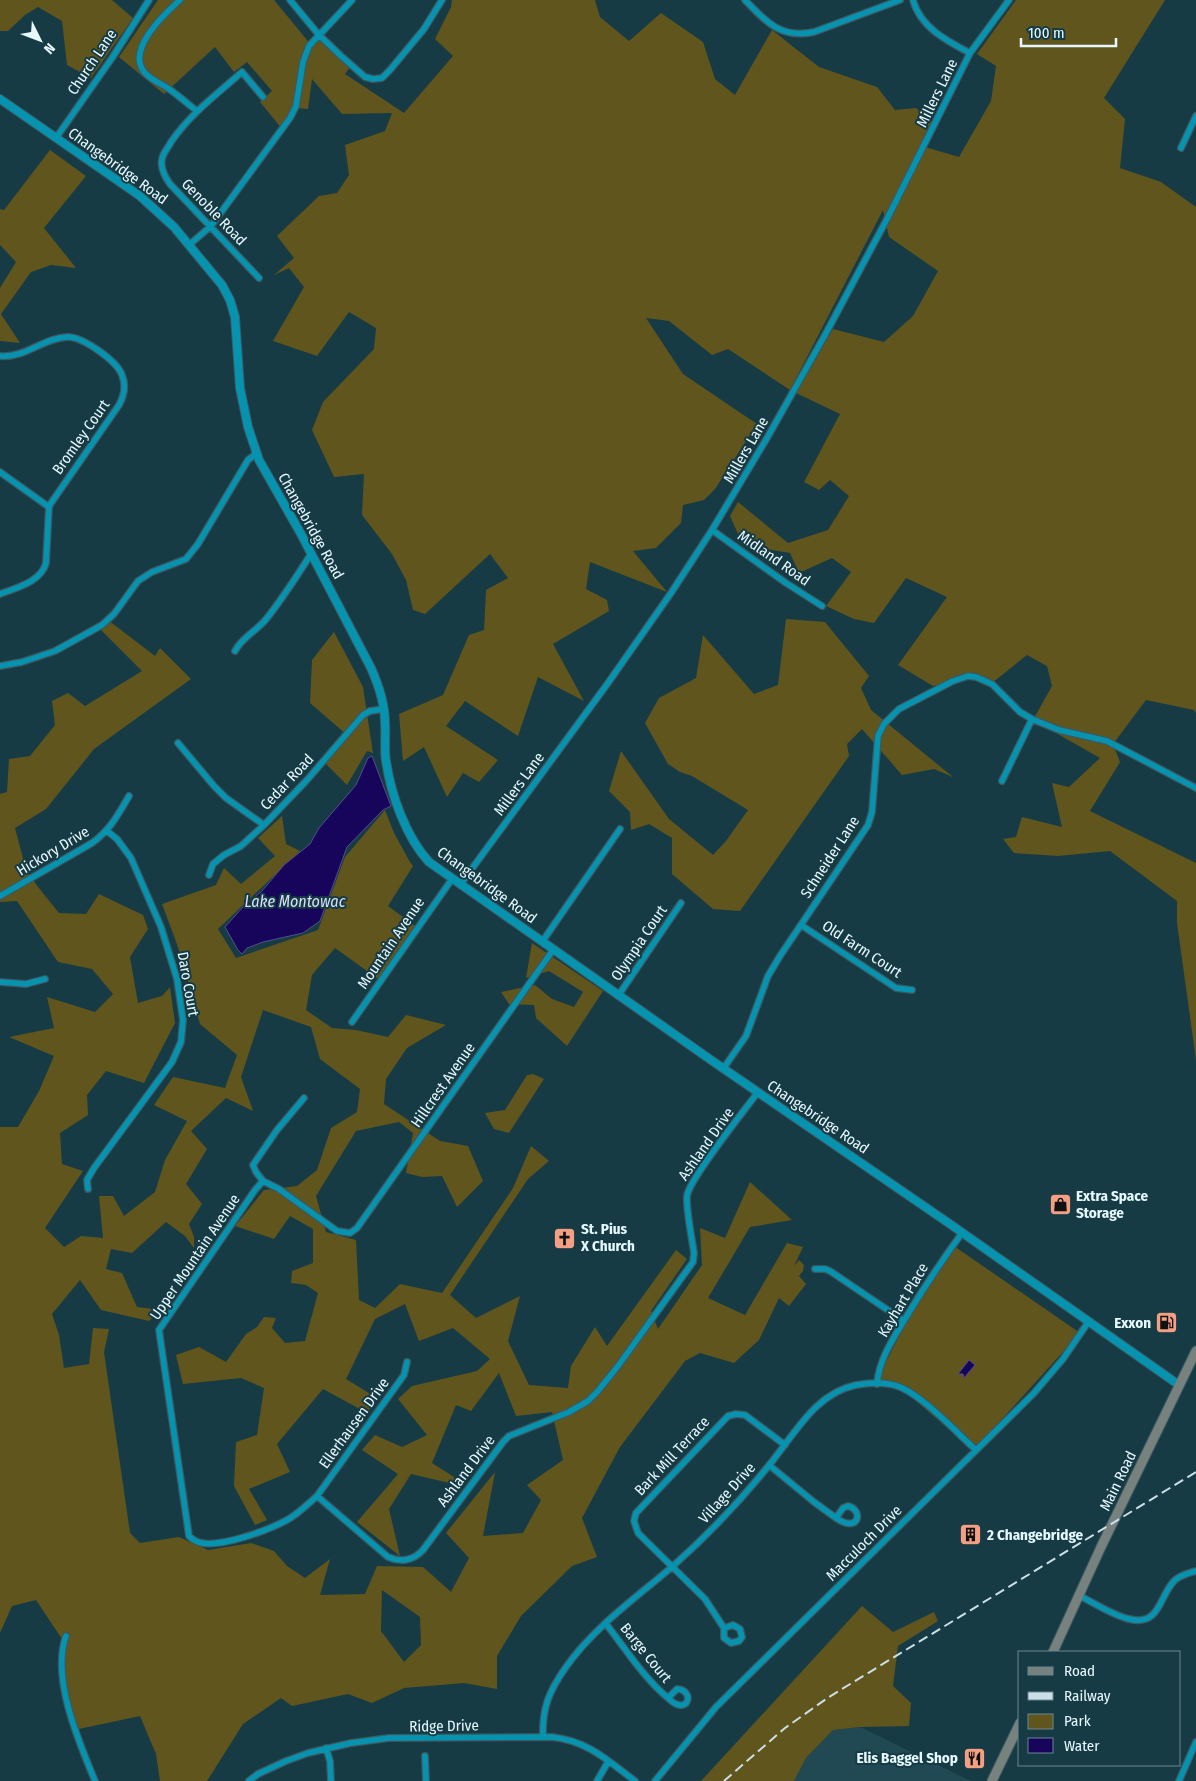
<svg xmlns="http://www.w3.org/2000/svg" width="1196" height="1781" viewBox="0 0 1196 1781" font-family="'Fira Sans Condensed',sans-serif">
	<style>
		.built { fill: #214953 }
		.green { fill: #60551d; fill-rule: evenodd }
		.water { fill: #17045b; stroke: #554e8c }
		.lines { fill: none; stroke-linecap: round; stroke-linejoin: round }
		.street-casing { stroke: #3c5961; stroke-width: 8 }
		.secondary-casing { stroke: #3c5961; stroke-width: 10 }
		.primary-casing { stroke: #3c5961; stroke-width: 11 }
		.street { stroke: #0693b0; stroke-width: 5.5 }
		.secondary { stroke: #0693b0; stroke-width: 8 }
		.primary { stroke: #77817e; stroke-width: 9 }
		.rail { stroke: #cbe0e6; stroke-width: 2; stroke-dasharray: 10 5; stroke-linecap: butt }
		.labels { text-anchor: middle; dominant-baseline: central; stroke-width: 4; stroke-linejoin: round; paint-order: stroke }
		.street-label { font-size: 15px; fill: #e6f9ff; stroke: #173b44 }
		.poi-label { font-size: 15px; font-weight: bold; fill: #e6f9ff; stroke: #173b44; text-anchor: start }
		.water-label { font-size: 16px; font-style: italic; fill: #dadefb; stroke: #173b44 }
	</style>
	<rect width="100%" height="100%" fill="#173b44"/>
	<!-- built -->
	<path class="built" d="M860 1727 971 1781H794L806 1758 833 1730Z"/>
	<!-- green -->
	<path class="green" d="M0 0H112L133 18 91 78 67 65 62 21 38 7 25 15 8 31H0Z
		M158 0H274L312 46 322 37 350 67 345 74 404 113 453 56 435 39 451 7 452 0H595L600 17 629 41 661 13 703 42 715 79 735 95 772 30 819 67 877 87 895 110 916 108 935 124 925 147 959 157 991 101 996 66 977 54 1016 0H1165L1104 98 1125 119 1120 168 1161 182 1196 207V713L1194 710 1146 700 1113 744 1120 762 1090 811 1196 863V1060L1177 923V901L1110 851 1058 856 1014 853 1003 839 1016 837 1022 817 1062 827 1052 783 1069 787 1100 758 1033 720 1052 686 1047 666 1027 655 992 683 978 675 933 686 898 665 947 597 906 578 874 623 854 619 826 606 851 572 832 558 799 573 790 553 743 545 730 516 738 502 788 543 828 530 849 496 830 480 819 490 804 482 840 414 796 393 833 329 884 342 913 316 938 271 889 237 883 210 790 390 728 349 712 355 669 321 646 318 683 374 757 424 715 489 704 500 683 505 681 523 656 548 633 551 667 592 590 562 586 589 607 600 609 611 553 644 584 701 538 677 518 736 465 701 446 726 498 760 479 782 463 773 447 797 424 747 403 761 399 714 443 695 469 635 484 630 486 590 508 578 490 554 425 614 413 610 406 580 392 554 362 515 364 474 334 477 312 430 323 402 374 349 376 328 349 312 317 356 273 341 304 287 289 268 274 275 294 258 277 236 319 196 337 193 349 175 345 145 385 131 392 113 342 114 312 79 308 109 295 108 283 130 260 102 272 91 247 62 234 72 215 47 164 94 119 57Z
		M50 150 86 176 44 228 76 268 51 265 31 272 1 314 20 343 0 341V288L16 262 0 245V209L4 210Z
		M786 619 825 622 869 676 861 688 871 710 953 777 934 769 902 775 862 729 847 744 849 756 740 911 713 909 672 874V838L649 824 631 830 630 812 609 791 621 751 669 819 713 855 726 841 748 810 692 776 680 772 668 764 645 723 659 698 696 678 703 635 754 694 778 685Z
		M108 620 155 656 160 648 191 679 94 749 46 809 15 828 26 870 38 887 59 913 86 914 99 894 143 915 148 929 130 957 138 1003 162 996 170 987 175 1023 144 1083 106 1071 87 1095 88 1115 60 1133 62 1164 83 1171 45 1228 64 1247 81 1236 103 1238 99 1196H113L124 1216 155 1192 165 1160 187 1121 154 1105 173 1077 225 1088 237 1055 200 1024 178 947 162 904 216 885 224 868 241 884 275 856 258 838 282 816 286 844 300 851 218 929 236 958 318 930 345 857 385 810 394 833 410 862 413 866 388 906 418 928 381 981 335 948 312 975 306 1010 332 1028 356 1030 388 1037 406 1015 446 1025 407 1048 386 1079 384 1104 440 1141 468 1146 483 1181 457 1207 442 1176 422 1177 406 1173 413 1133 399 1122 356 1131 316 1196 326 1232 356 1240 359 1300 375 1308 400 1284 442 1293 513 1188 531 1146 549 1161 528 1179 450 1295 476 1318 520 1296 508 1341 529 1385 568 1388 571 1366 595 1327 607 1346 676 1250 687 1259 651 1311 658 1329 702 1265 700 1228 725 1238 750 1182 792 1220 750 1227 708 1298 745 1315 787 1243 803 1247 794 1266 799 1260 804 1265 803 1271 799 1276 806 1284 789 1306 779 1298 759 1340 734 1363 700 1353 685 1361 620 1447 582 1518 597 1557 572 1566 521 1616 497 1656V1689L464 1683 404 1688 372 1703 348 1694 292 1706 281 1698 243 1724 207 1781H160L156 1754 140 1716 74 1730 62 1659 64 1642 36 1600 12 1606 0 1633V1127H18L39 1091 54 1056 9 1037 54 1028 47 997 95 1012 113 994 92 969 58 962 17 901 0 902V794L7 792 9 759 30 756 55 725 52 701 68 693 85 706 142 671 99 628ZM263 1010 311 1027 320 1059 360 1089 357 1112 331 1128 317 1170 297 1186 264 1190 235 1226 274 1239 290 1216 313 1229V1263L292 1271 291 1283 306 1285 318 1293 305 1341 285 1343 272 1328 276 1318 264 1317 257 1327 246 1334 226 1362 199 1347 176 1355 183 1384 241 1378 264 1388 257 1435 236 1442 234 1486 255 1525 267 1520 249 1489 290 1472 277 1444 323 1389 367 1413 377 1398 346 1379 375 1319 405 1304 419 1341 453 1328 490 1359 477 1371 412 1386 398 1399 427 1435 402 1447 375 1435 362 1450 398 1474 357 1522 400 1556 389 1509 411 1474 454 1484V1477L432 1463 456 1405 471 1411 499 1373 516 1416 552 1412 563 1460 527 1485 541 1500 523 1533 483 1536 495 1472 446 1533 469 1558 451 1592 423 1567 377 1566 365 1594 320 1595 330 1559 305 1578 287 1566 274 1551 251 1543 208 1550 179 1537 140 1543 130 1533 104 1352 109 1329 93 1328 89 1364 64 1368 59 1335 52 1314 80 1280 101 1310 149 1321 161 1310 137 1307 122 1273 106 1269 111 1249 132 1253 166 1222 185 1236 194 1248V1237L189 1224 202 1204 186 1184 207 1149 191 1131 226 1098 253 1111 241 1077ZM382 1590 420 1617 421 1645 404 1662 381 1631Z
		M334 632 363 687 373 753 367 751 347 785 324 762 347 735 310 703 312 660Z
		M532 943 603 991 567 1046 536 1018 534 1005 509 1004 501 992 535 985 552 999 574 1007 583 992 549 971 526 978Z
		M533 1074 544 1079 509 1133 494 1129 485 1113 505 1110 527 1075Z
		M951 1244 1080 1333 974 1450 903 1390 876 1381 929 1278Z
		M862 1606 893 1632 934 1612 938 1621 898 1646 893 1686 911 1703 909 1726 860 1727 833 1730 806 1758 794 1781H701Z"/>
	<!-- water -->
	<path class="water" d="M372 756 391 806 383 810 347 847 320 921 303 933 263 942 247 948 242 954 238 950 225 927 243 907 262 891 284 865 310 844 319 828 356 785 368 758Z
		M969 1360 975 1365 964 1378 963 1374H958Z"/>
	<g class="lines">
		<defs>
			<path id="street" d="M180 0C163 15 124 52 146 74 153 81 162 84 169 89 179 96 188 104 197 111
				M290 0 319 35 341 56 365 77 373 79 382 78 390 70 424 29 442 0
				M745 0C766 22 781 39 814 32L900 0
				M913 0C920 27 947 41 970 53
				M56 138 112 58 149 0
				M1181 148 1196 116
				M189 245 211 226 290 118 296 106 303 62 309 46 352 0
				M259 278 170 184C165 177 160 168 162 159 163 153 168 148 171 142 190 114 217 94 242 72L263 97
				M0 356C26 358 43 338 67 337 82 336 117 361 122 375 126 385 124 396 119 405L49 506 46 563C41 582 16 588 0 594
				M0 472 49 507
				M712 530 786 583 822 606
				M235 651C242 637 257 631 267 618 283 598 297 576 311 554
				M0 666 22 662 55 651 102 625 114 614 138 581 152 572 186 559 198 544 248 460 257 453
				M178 743 214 786 226 798 264 825
				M1002 781 1032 719
				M209 875 213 864 224 855 241 846 264 825 307 780 363 715 370 711 384 709
				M460 885 608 683 671 593 712 530 767 438 825 335 887 219 970 53 1009 0
				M0 896 92 843C110 830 118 815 129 796
				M801 925 896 988 912 990
				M542 942 620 829
				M0 982 26 984 45 979
				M618 996 681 903
				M352 1022 452 879
				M723 1069 746 1036 768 976 780 956 868 825 872 812 878 736 884 724 899 709 953 681 968 676 976 677 992 684 1020 712 1032 719 1059 730 1107 741 1196 788
				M304 1098 277 1130 253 1165 256 1172 263 1181 255 1190 159 1330 189 1536C193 1540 196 1542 202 1543 222 1547 269 1530 287 1520 298 1514 307 1505 317 1496L404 1375 407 1362
				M263 1181 279 1189 337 1231 350 1233 357 1228 553 950
				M88 1189 87 1180 94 1168 172 1062 181 1042 183 1020 177 979 161 927 131 858 117 839 107 831
				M815 1269H825L830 1271 904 1321
				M877 1384C879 1358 895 1336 908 1314 925 1286 943 1259 962 1233
				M769 1465 814 1502 836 1518
				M317 1496 388 1557C401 1563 414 1560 423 1550L503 1442 509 1436 569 1412 588 1401 597 1392 618 1366 693 1262 694 1253C692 1239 686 1210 687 1196 689 1179 744 1111 758 1092
				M848 1506C864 1510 859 1534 836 1518L843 1508Z
				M1080 1596C1096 1604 1112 1615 1129 1619 1161 1627 1159 1595 1175 1580 1181 1575 1189 1573 1196 1571
				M606 1624C626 1649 643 1677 668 1698
				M733 1625 740 1629 742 1637 739 1641 731 1643 724 1638V1628Z
				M724 1628 705 1599 638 1533 634 1521 636 1513 728 1416 736 1414 745 1415 785 1445
				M66 1636C51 1678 79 1742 95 1781
				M677 1689C696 1690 688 1718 668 1698Z
				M543 1737C542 1708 549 1691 566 1667 594 1627 636 1598 673 1566 709 1534 744 1497 774 1459 797 1430 817 1393 856 1385 868 1383 885 1382 897 1386 920 1393 957 1433 976 1450
				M326 1748 330 1761 331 1781
				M425 1756 426 1781
				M249 1781 258 1774 286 1761 308 1753 351 1743 389 1738 552 1737C588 1741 607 1760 635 1781
				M597 1781 608 1762
				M655 1781 716 1707 1034 1393 1063 1359 1089 1321
				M1179 1781 1196 1742"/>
			<path id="secondary" d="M0 99 140 196 174 227 222 285 230 300 235 317 240 388 248 427 259 460 301 534 371 668C379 686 385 703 385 723 386 736 384 749 386 761 391 795 406 837 429 862L711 1060 950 1224 1179 1385"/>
			<path id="primary" d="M1053 1652 1101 1547 1196 1351
				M992 1781 1020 1723"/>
		</defs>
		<!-- street casing -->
		<use href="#street" class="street-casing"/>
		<!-- secondary casing -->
		<use href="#secondary" class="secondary-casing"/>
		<!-- primary casing -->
		<use href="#primary" class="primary-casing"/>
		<!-- street -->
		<use href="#street" class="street"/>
		<!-- secondary -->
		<use href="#secondary" class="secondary"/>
		<!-- primary -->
		<use href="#primary" class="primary"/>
		<!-- rail -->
		<path class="rail" d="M724 1781 785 1728 829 1697 1196 1472"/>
	</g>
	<!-- icons -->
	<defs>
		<symbol id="shop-square" viewBox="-11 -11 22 22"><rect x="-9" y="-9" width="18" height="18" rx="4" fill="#f39f84" stroke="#173b44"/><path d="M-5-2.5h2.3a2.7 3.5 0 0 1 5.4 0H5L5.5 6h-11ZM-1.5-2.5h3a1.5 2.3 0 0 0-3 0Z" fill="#111"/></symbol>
		<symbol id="church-square" viewBox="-11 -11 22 22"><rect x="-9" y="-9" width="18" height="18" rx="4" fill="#f39f84" stroke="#173b44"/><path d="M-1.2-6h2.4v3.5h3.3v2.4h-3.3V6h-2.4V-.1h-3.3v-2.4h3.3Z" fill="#111"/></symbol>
		<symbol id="fuel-square" viewBox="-11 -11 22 22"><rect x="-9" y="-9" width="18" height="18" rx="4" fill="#f39f84" stroke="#173b44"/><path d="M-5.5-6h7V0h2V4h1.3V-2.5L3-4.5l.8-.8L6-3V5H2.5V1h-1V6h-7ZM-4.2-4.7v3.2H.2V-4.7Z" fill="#111"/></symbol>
		<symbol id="building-square" viewBox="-11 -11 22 22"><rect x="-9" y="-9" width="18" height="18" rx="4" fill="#f39f84" stroke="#173b44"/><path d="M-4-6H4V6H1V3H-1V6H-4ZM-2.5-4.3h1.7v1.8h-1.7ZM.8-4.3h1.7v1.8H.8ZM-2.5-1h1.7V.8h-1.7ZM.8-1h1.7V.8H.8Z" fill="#111"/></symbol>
		<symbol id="restaurant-square" viewBox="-11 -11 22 22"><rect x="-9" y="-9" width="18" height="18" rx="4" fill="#f39f84" stroke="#173b44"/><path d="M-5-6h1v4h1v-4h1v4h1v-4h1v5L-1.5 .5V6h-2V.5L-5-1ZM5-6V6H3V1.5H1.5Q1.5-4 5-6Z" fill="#111"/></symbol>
	</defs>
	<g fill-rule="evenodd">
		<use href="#shop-square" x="1048" y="1192" width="25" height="25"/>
		<use href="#church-square" x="552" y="1226" width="25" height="25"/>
		<use href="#fuel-square" x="1154" y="1310" width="25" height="25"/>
		<use href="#building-square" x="958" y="1522" width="25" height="25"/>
		<use href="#restaurant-square" x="962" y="1746" width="25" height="25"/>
	</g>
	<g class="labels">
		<!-- street labels -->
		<g class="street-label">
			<text transform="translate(92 62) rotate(-56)">Church Lane</text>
			<text transform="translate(937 93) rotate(-64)">Millers Lane</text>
			<text transform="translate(118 166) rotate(36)">Changebridge Road</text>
			<text transform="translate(214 212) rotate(46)">Genoble Road</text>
			<text transform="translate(81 437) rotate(-55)">Bromley Court</text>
			<text transform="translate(746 450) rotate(-60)">Millers Lane</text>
			<text transform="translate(311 526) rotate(61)">Changebridge Road</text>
			<text transform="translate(774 558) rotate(35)">Midland Road</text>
			<text transform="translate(287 782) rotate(-47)">Cedar Road</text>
			<text transform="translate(519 784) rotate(-54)">Millers Lane</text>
			<text transform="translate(53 851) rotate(-31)">Hickory Drive</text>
			<text transform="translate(830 857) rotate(-57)">Schneider Lane</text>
			<text transform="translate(487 885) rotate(36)">Changebridge Road</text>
			<text transform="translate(391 943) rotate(-56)">Mountain Avenue</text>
			<text transform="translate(639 943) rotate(-56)">Olympia Court</text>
			<text transform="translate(862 949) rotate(33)">Old Farm Court</text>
			<text transform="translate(188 984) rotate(80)">Daro Court</text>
			<text transform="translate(443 1085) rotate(-55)">Hillcrest Avenue</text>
			<text transform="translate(818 1117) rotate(34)">Changebridge Road</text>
			<text transform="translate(706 1144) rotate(-55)">Ashland Drive</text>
			<text transform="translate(195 1257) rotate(-56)">Upper Mountain Avenue</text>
			<text transform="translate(903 1300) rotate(-59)">Kayhart Place</text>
			<text transform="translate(354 1423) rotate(-54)">Ellerhausen Drive</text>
			<text transform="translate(672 1456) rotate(-47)">Bark Mill Terrace</text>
			<text transform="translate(466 1471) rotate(-53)">Ashland Drive</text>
			<text transform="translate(1118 1481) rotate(-64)">Main Road</text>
			<text transform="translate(727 1493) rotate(-48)">Village Drive</text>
			<text transform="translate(864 1543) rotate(-45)">Macculoch Drive</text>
			<text transform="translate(646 1653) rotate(51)">Barge Court</text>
			<text transform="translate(444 1726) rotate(-1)">Ridge Drive</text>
		</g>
		<!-- poi labels -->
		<g class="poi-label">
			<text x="1076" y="1196">Extra Space<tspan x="1076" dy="17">Storage</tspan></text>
			<text x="581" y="1229">St. Pius<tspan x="581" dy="17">X Church</tspan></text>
			<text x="1151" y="1323" text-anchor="end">Exxon</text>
			<text x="987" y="1535">2 Changebridge</text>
			<text x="958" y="1758" text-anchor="end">Elis Baggel Shop</text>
		</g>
		<!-- water labels -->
		<g class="water-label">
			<text x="295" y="901">Lake Montowac</text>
		</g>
	</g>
	<!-- legend -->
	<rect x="1018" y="1651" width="162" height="115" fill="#173b44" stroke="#6a878f"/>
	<rect x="1028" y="1667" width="25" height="8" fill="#77817e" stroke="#6a878f"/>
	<text x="1064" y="1676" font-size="15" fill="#e6f9ff">Road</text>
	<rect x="1028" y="1692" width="25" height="8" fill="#cbe0e6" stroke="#6a878f"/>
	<text x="1064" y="1701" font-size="15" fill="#e6f9ff">Railway</text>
	<rect x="1028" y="1714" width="25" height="15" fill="#60551d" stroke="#6a878f"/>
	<text x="1064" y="1726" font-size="15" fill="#e6f9ff">Park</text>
	<rect x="1028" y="1738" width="25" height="15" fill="#17045b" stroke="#6a878f"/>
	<text x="1064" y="1751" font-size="15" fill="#e6f9ff">Water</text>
	<!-- north arrow -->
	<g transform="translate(40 40) rotate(132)" stroke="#173b44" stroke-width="4" paint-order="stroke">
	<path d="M0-4L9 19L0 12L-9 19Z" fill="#e6f9ff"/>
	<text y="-8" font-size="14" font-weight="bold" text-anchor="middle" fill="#e6f9ff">N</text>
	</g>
	<!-- scale -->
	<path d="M1021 38v8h95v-8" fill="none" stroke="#e6f9ff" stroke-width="2.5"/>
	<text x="1028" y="38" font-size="15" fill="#e6f9ff" stroke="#173b44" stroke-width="4" paint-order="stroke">100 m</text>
</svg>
